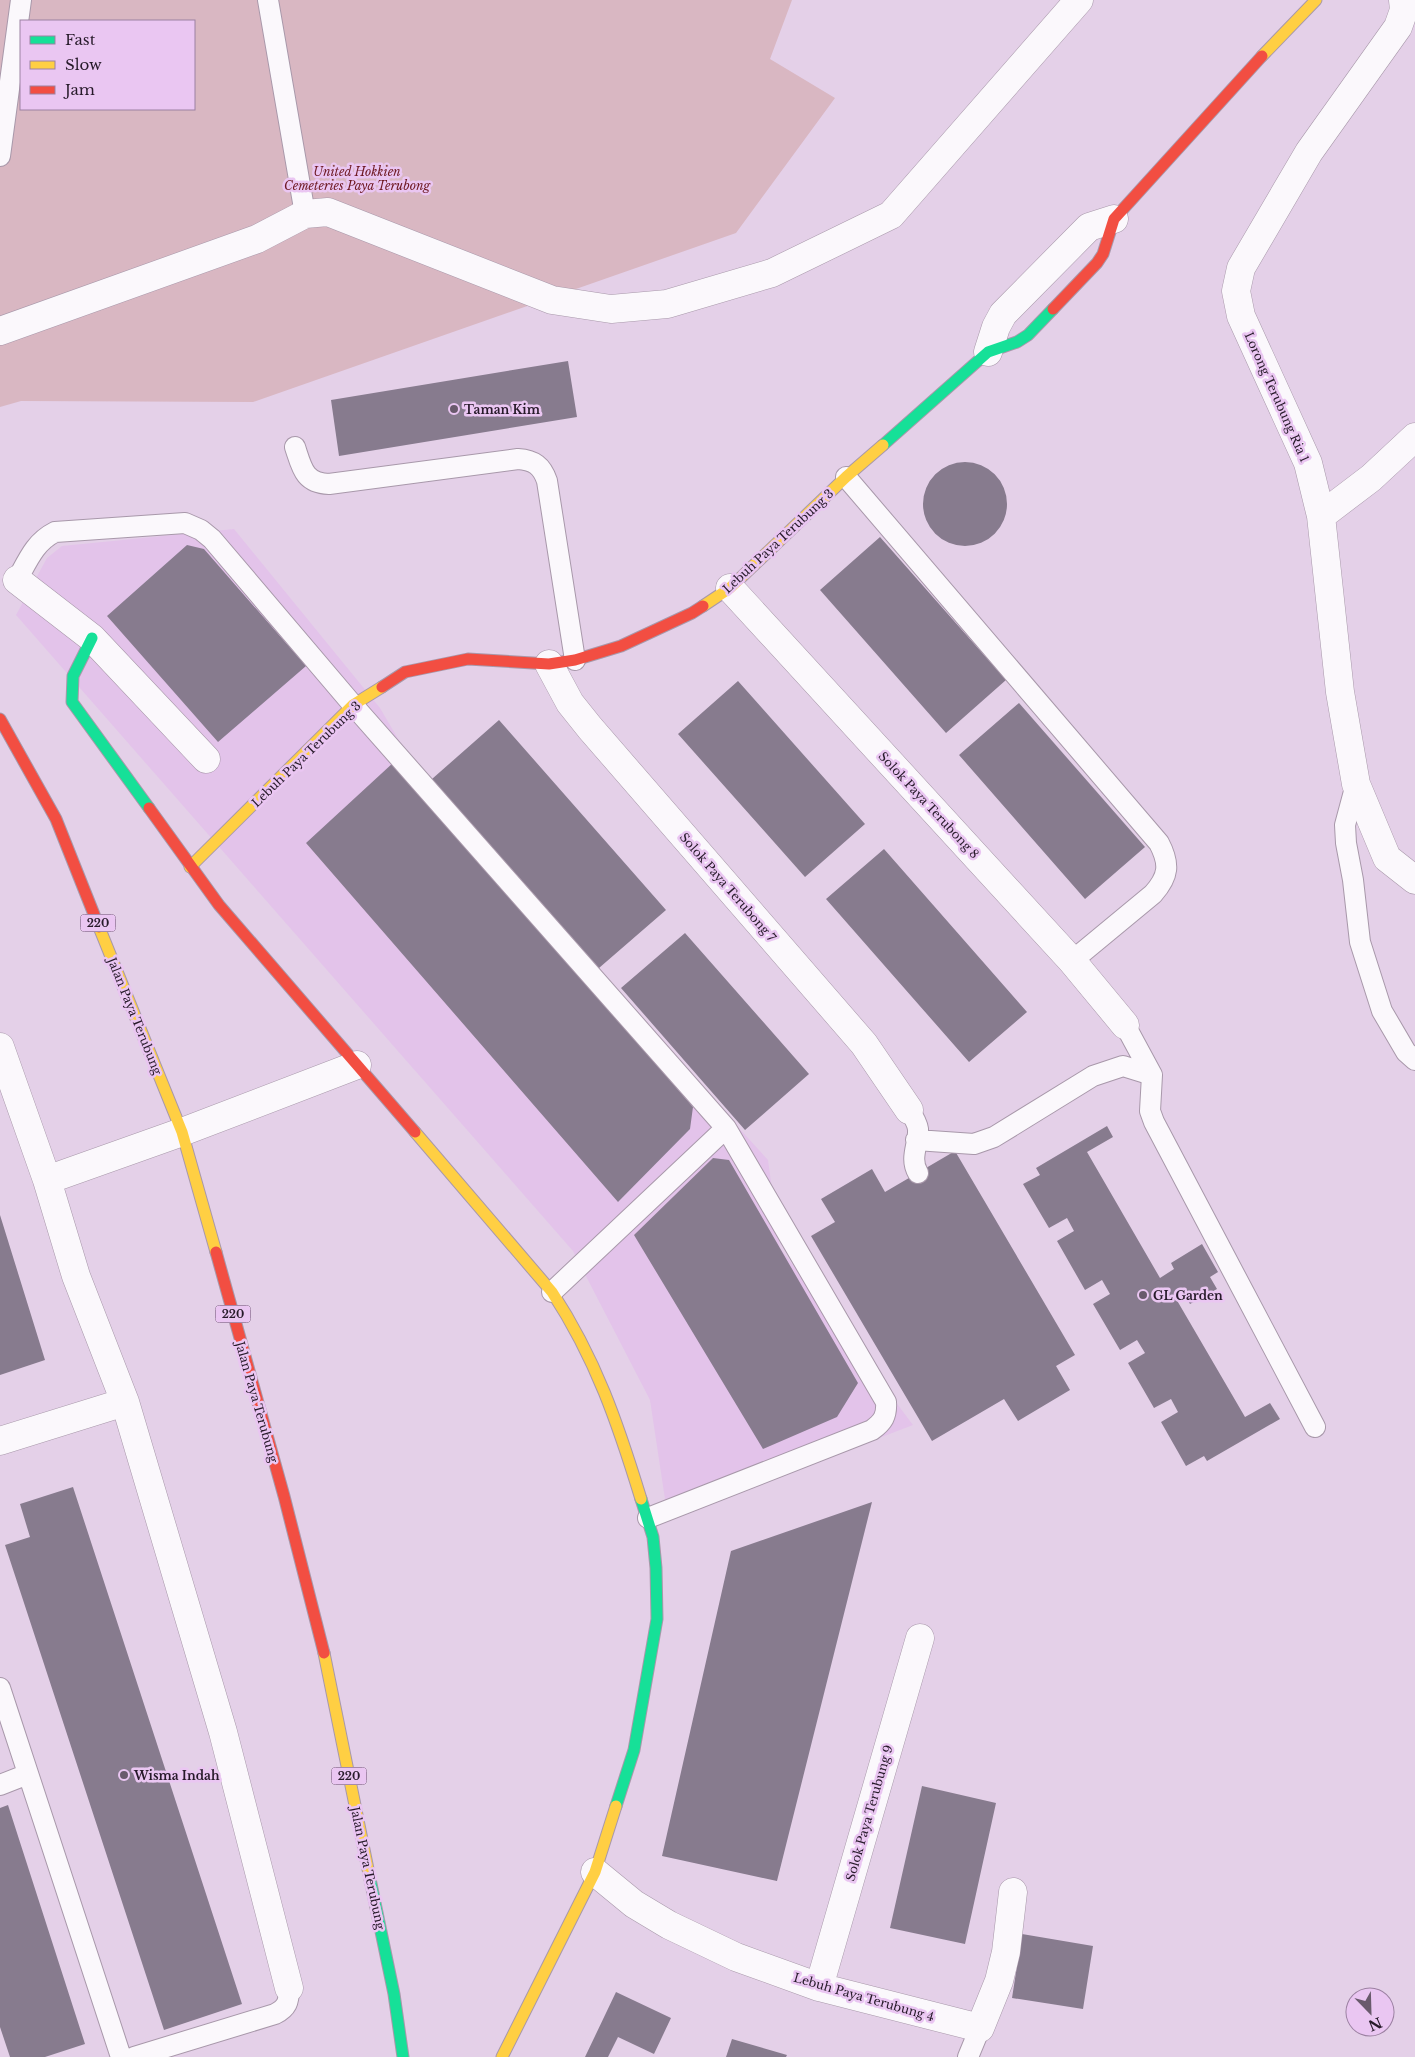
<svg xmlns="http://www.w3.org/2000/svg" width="1415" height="2057" viewBox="0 0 1415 2057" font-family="'Libre Baskerville',serif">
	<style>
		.built { fill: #e3c3ea }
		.green { fill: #d9b7c2; fill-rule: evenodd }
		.building { fill: #877b8e }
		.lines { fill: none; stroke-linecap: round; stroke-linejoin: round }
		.lane-casing { stroke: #a898aa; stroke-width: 22 }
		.street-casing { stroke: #a898aa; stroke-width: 29 }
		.fast-casing { stroke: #a898aa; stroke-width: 13 }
		.slow-casing { stroke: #a898aa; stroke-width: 13 }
		.jam-casing { stroke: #a898aa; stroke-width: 13 }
		.lane { stroke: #fbf8fc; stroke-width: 20 }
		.street { stroke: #fbf8fc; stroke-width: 28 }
		.fast { stroke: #16e098; stroke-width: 11 }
		.slow { stroke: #ffcf43; stroke-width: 11 }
		.jam { stroke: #f24e42; stroke-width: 11 }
		.poi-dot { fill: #695a6c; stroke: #eac6f2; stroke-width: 2 }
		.labels { text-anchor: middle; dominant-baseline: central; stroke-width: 5; stroke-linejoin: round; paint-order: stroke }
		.shield { fill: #eac6f2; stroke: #624e66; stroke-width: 1 }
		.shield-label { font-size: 11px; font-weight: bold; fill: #271a2a }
		.park-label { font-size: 12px; font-style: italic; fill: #6e1922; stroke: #eac6f2 }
		.street-label { font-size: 12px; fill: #271a2a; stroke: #eac6f2 }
		.poi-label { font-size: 12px; font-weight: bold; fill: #271a2a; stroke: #eac6f2; text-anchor: start }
	</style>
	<rect width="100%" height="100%" fill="#e4d0e8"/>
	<!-- built -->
	<path class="built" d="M234 529 380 708 424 783 768 1160 780 1248 913 1425 668 1519 650 1400 573 1251 16 615 47 558 62 546Z"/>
	<!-- green -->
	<path class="green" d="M0 0H792L770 59 835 98 736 233 253 402 21 401 0 407ZM21 21H194V109H21Z"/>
	<!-- building -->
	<path class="building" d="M568 361 577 417 339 456 331 400Z
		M923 504a42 42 0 1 1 84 0a42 42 0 1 1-84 0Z
		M880 537 1006 680 946 733 820 590Z
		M187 545 204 549 306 666 218 742 107 616Z
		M738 681 865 824 805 877 678 734Z
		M1019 703 1145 847 1085 899 959 755Z
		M499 720 666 910 599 968 432 779Z
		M394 762 693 1107 690 1129 618 1202 306 843Z
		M884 849 1027 1012 969 1062 826 899Z
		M685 933 809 1074 745 1130 621 988Z
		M1107 1126 1113 1137 1087 1152 1160 1278 1174 1269 1171 1263 1202 1244 1218 1272 1210 1277 1217 1289 1190 1304 1183 1292 1175 1297 1245 1417 1270 1403 1280 1419 1207 1461 1204 1456 1186 1466 1161 1422 1178 1412 1171 1399 1154 1408 1128 1363 1145 1353 1137 1340 1120 1350 1093 1304 1110 1294 1102 1280 1085 1290 1057 1241 1074 1231 1067 1218 1049 1228 1023 1184 1040 1175 1036 1168Z
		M955 1151 1075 1355 1056 1366 1070 1390 1018 1421 1004 1399 932 1441 811 1236 835 1222 821 1199 872 1169 885 1192Z
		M713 1158 729 1160 858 1383 837 1417 763 1449 634 1235Z
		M0 1215 45 1360 0 1375Z
		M73 1487 242 2004 164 2030 5 1545 30 1537 20 1504Z
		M872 1502 777 1881 662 1856 731 1551Z
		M922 1786 996 1803 965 1944 890 1928Z
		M8 1805 85 2044 45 2057H10L0 2027V1808Z
		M1022 1934 1093 1946 1083 2009 1012 1998Z
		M616 1992 671 2018 654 2054 618 2037 608 2057H585Z
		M732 2039 787 2055 786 2057H726Z"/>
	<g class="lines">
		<defs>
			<path id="lane" d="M268 0 305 214
				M0 156 21 0
				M295 447C302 468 304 483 329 484L518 459C534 460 542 466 547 481L575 660
				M846 477 1159 843C1170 864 1169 876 1153 894L1072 961
				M17 580C28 560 35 542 55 532L185 523 201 530 212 539 353 705 726 1128 886 1402C887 1416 883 1422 872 1430L648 1518
				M1356 784 1345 825 1346 843 1353 880 1360 942 1382 1011 1406 1052 1415 1060
				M1125 1025 1152 1075 1150 1111 1154 1122 1315 1427
				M909 1110C913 1116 917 1122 918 1129 919 1144 909 1158 918 1173
				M916 1140 974 1144 994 1137 1093 1076 1123 1066 1152 1075
				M552 1292 726 1128
				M0 1688 121 2057
				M0 1785 28 1774
				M134 2057 275 2014C287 2008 289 2002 289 1988
				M968 2057 980 2028"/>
			<path id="street" d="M1403 0 1404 10 1398 27 1309 152 1241 268 1236 291 1241 316 1308 463 1321 516 1340 692 1356 784 1387 858 1415 880
				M0 331 257 239 305 214 328 212 552 300 611 309 667 304 772 273 891 215 1079 0
				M988 352 996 327 1003 314 1089 227 1114 219
				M1321 516 1371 478 1415 437
				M17 580 92 638 206 759
				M730 588 1072 961 1125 1025
				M549 664 570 703 590 728 864 1044 909 1110
				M0 1047 47 1180 76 1276 125 1402 223 1732 289 1988
				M47 1180 182 1132 357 1065
				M0 1441 125 1402
				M595 1872 634 1904 669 1925 736 1957 819 1987 980 2028 999 1981 1006 1952 1013 1892
				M819 1987 920 1638"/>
			<path id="fast" d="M883 445 988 352 1017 342 1028 335 1053 309
				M92 638 73 676 72 702 149 808
				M616 1806 634 1750 657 1619 656 1568 653 1537 641 1499
				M369 1874 394 1994 403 2057"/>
			<path id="slow" d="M1262 56 1316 0
				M703 606 730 588 846 477 883 445
				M190 867 353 705 382 687
				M99 927 182 1132 216 1252
				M415 1132 552 1292C596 1359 618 1424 641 1499
				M324 1653 369 1874
				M502 2057 595 1872 616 1806"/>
			<path id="jam" d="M1053 309 1097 263 1103 254 1114 219 1262 56
				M382 687 405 672 468 659 549 664 575 660 621 646 692 613 703 606
				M0 719 56 819 99 927
				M149 808 219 905 415 1132
				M216 1252 284 1496 324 1653"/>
		</defs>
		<!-- lane casing -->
		<use href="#lane" class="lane-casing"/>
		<!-- street casing -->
		<use href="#street" class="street-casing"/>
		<!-- fast casing -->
		<use href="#fast" class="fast-casing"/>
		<!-- slow casing -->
		<use href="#slow" class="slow-casing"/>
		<!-- jam casing -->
		<use href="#jam" class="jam-casing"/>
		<!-- lane -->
		<use href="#lane" class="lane"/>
		<!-- street -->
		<use href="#street" class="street"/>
		<!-- fast -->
		<use href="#fast" class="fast"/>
		<!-- slow -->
		<use href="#slow" class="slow"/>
		<!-- jam -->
		<use href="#jam" class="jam"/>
	</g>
	<!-- markers -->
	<g class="poi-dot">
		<circle cx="454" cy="409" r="5"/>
		<circle cx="1143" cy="1295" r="5"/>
		<circle cx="124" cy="1775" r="5"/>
	</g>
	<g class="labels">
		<!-- shield labels -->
		<g class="shield">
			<rect x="80.5" y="914.5" width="35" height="17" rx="4"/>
			<rect x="215.5" y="1305.5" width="35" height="17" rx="4"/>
			<rect x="331.5" y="1767.5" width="35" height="17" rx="4"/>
		</g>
		<g class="shield-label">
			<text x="98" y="923">220</text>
			<text x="233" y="1314">220</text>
			<text x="349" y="1776">220</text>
		</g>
		<!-- park labels -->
		<g class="park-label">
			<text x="357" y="171">United Hokkien<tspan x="357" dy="14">Cemeteries Paya Terubong</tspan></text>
		</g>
		<!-- street labels -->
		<g class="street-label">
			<text transform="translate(1277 397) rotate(66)">Lorong Terubung Ria 1</text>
			<text transform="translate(778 541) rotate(-43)">Lebuh Paya Terubung 3</text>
			<text transform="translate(306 754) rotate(-44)">Lebuh Paya Terubung 3</text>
			<text transform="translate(929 805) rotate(47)">Solok Paya Terubong 8</text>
			<text transform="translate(728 887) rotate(49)">Solok Paya Terubong 7</text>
			<text transform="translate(135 1016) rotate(68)">Jalan Paya Terubung</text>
			<text transform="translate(257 1402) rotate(74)">Jalan Paya Terubung</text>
			<text transform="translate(869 1813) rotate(-74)">Solok Paya Terubung 9</text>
			<text transform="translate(368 1868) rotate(78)">Jalan Paya Terubung</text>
			<text transform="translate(864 1997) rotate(16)">Lebuh Paya Terubung 4</text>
		</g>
		<!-- poi labels -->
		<g class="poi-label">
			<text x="464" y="409">Taman Kim</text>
			<text x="1153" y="1295">GL Garden</text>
			<text x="134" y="1775">Wisma Indah</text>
		</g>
	</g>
	<!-- legend -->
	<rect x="20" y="20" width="175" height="90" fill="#eac6f2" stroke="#9c81a2"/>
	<rect x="30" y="36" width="25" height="8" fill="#16e098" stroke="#9c81a2"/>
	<text x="65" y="45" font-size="15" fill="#271a2a">Fast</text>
	<rect x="30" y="61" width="25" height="8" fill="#ffcf43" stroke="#9c81a2"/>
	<text x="65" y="70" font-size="15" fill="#271a2a">Slow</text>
	<rect x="30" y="86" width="25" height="8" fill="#f24e42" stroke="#9c81a2"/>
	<text x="65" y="95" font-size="15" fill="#271a2a">Jam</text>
	<!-- north arrow -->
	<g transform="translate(1370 2012) rotate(157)"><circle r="24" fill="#eac6f2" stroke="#9c81a2"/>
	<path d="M0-4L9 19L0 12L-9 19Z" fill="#695a6c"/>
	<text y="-8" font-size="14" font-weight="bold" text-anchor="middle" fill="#271a2a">N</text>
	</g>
</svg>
